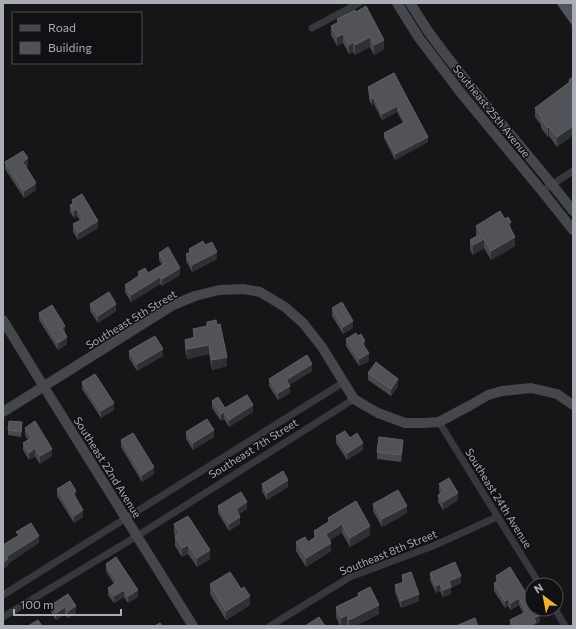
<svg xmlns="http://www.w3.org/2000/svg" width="576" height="629" viewBox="0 0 576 629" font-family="Commissioner,sans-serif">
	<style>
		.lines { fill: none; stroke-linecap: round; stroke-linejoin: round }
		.street { stroke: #37383d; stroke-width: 7 }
		.secondary { stroke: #45474d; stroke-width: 10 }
		.wall { fill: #47494d }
		.shaded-wall { fill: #2f3033 }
		.building { fill: #525359; stroke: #5f6168 }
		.labels { text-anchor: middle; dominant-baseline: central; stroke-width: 3; stroke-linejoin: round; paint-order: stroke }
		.street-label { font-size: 11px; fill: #a8adb8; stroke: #111113 }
	</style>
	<rect width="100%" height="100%" fill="#161618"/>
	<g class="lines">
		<!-- street -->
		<path class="street" d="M312 28 359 3
			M542 191 573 171
			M439 422 540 585
			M3 595 344 382
			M555 609 565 626
			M3 617 137 536 354 399
			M270 626 350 577 433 546 497 517"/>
		<!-- secondary -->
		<path class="secondary" d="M397 3 419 38 461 93 542 191 573 230
			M410 3C416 12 422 22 428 31 473 94 526 150 573 211
			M3 320 44 387 193 626
			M3 412 173 305 195 296 219 290 243 289 260 292 285 307 303 323 322 347 354 399 364 405 378 413 405 423H425L439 422 469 406 488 395 502 391 531 388 557 394 573 405"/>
	</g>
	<!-- wall -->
	<path class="wall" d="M556 3H573V27Z
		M355 10 384 49 374 55 370 47 355 55 353 52 349 54 343 43 337 46 331 35V26L337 23V19Z
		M394 73 428 142 395 160 384 138V133L403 123 397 112 382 120 374 104 372 105 369 100V95L368 92V87Z
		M573 77V135L557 147 549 136 548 137 541 128V125L535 117V108L569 82V80Z
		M5 162 28 166 26 167 36 190 24 198 5 169Z
		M72 200 98 228 78 240 73 232V224L80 221 77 216 74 218 70 212V205H72Z
		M476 226 511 230 515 246 491 260 484 248 473 255 470 250V240L476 236Z
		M205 245 217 259 192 272 186 261V254L189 253V249Z
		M159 253 180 275 162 286 160 284 131 302 125 292V285L138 276V272L148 273 162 265 159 260Z
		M90 304 116 311 98 323 90 311Z
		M332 308 353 328 343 334 332 316Z
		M39 313 65 333 67 344 58 350 39 320Z
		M207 322 227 366 212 370 209 354 187 359 185 349V340L193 338V329L207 326Z
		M346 339 365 348 369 361 359 366 346 346Z
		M129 351 163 356 137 371 129 358Z
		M312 371 289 385 290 393 278 400 269 386V379Z
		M368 373 398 386 391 396 368 380Z
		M82 382 114 410 101 418 82 389Z
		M212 401 225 408 253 412 229 427 224 419 221 421 212 408Z
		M22 427 21 437 8 435V430Z
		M25 428 52 456 40 464 35 456 29 460 23 450V443L28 440 25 435Z
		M186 432 214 437 193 450 186 439Z
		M336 436 350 438 363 450 347 460 336 443Z
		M121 440 154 474 142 482 121 447Z
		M403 447 401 462 377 459V452Z
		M262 484 288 487 267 500 262 491Z
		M439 484 458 500 443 510 438 502V495L440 493 439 491Z
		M57 489 76 498 83 517 74 523 57 496Z
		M373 504 407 513 382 527 373 511Z
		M218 506 247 509 239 514 240 524 229 531 218 513Z
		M328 518 370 535 350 547 342 533 330 540 331 551 306 567 296 551V542H308L314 538V531L328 523Z
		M174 524 210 559 197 567 188 554 182 557 175 546V536H176L174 534Z
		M106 564 138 597 128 603 124 597 114 603 108 595V588L114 584 106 571Z
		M510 567 540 622 536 624V626H510V620L523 613 519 605 511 610 508 606 505 608 494 591V583L496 582V576Z
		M430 573 461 583 451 588V594L443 597 440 591 436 593 430 580Z
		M402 575 419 601 401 608 395 592V585L402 583Z
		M210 584 241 589 250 605 226 620 210 594Z
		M358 593 379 614 355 626H347V625L344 626H340L336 617V607L358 596Z
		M68 594 76 613 68 618 65 614 56 620 51 612V605Z"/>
	<!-- shaded-wall -->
	<path class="shaded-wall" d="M343 34V43L337 46V37Z
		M370 37V47L355 55V45Z
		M384 40V49L374 55V45Z
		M353 42V52L349 54V45Z
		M374 98V104L372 105V99Z
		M397 106V112L382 120V114Z
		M573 126V135L557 147V137Z
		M549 127V136L548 137V128Z
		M428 137V142L395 160V154Z
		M28 158V166L23 169V162Z
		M36 183V190L24 198V191Z
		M77 209V216L74 218V211Z
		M98 221V228L78 240V233Z
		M511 222V232L508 224Z
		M515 237V246L491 260V251Z
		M484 239V248L473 255V245Z
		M217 252V259L192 272V265Z
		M180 268V275L162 286V279Z
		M160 277V284L131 302V295Z
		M116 304V311L98 323V316Z
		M353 321V328L343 334V327Z
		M65 326V333L62 335V328Z
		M67 337V344L58 350V343Z
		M365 341V348L362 350V343Z
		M209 345V354L187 359V349Z
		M163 349V356L137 371V364Z
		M369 353V361L359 366V359Z
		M227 357V366L212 370V360Z
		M312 364V371L286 387V380Z
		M398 379V386L391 396V389Z
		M290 386V393L278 400V393Z
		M114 403V410L101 418V411Z
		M253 405V412L229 427V420Z
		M224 412V419L221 421V414Z
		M214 430V437L193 450V443Z
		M403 440V447L401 462V455Z
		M363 443V450L347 460V453Z
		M35 448V456L29 460V453Z
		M52 449V456L40 464V456Z
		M154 467V474L142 482V475Z
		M288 480V487L267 500V493Z
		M76 491V498L73 500V493Z
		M458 493V500L443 510V502Z
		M247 502V509L236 516V509Z
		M407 506V513L382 527V519Z
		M83 510V517L74 523V516Z
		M240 517V524L229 531V524Z
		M342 524V533L326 543V534Z
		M370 526V535L350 547V538Z
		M39 536V543L8 564V566L3 569V562L6 557Z
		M331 543V551L306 567V558Z
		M188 545V554L182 557V548Z
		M210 550V559L197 567V558Z
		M461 576V583L451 588V594L443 597V590L449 581Z
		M440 584V591L436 593V586Z
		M124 590V597L114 603V596Z
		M138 590V597L128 603V596Z
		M419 594V601L401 608V601Z
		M250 596V605L226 620V611Z
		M519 598V605L511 610V603Z
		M508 599V606L505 608V601Z
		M379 605V614L355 626H349V620Z
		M76 606V613L68 618V611Z
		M65 607V614L56 620V613Z
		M347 615V625L344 626H341V618Z
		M540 615V622L536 624V626H529L534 618Z"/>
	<!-- building -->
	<path class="building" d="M558 3H573V24Z
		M366 6 384 40 374 45 370 37 355 45 353 42 349 45 343 34 337 37 331 26 339 22 337 19 355 10 356 12Z
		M394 73 413 109 428 137 395 154 384 133 405 122 397 106 382 114 374 98 372 99 369 94 371 93 368 87Z
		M573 77V126L557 137 549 127 548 128 541 119 542 118 535 108 570 82 569 80Z
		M23 151 28 158 23 162 36 183 24 191 5 162Z
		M82 194 98 221 78 233 73 224 83 219 77 209 74 211 70 205 74 203 72 200Z
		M500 211 505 219 508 217 511 222 508 224 515 237 491 251 484 239 473 245 470 240 481 234 476 226Z
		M203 241 205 245 212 242 217 252 192 265 186 254 191 252 189 249Z
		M168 247 180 268 162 279 160 277 131 295 125 285 140 275 138 272 145 268 148 273 165 263 159 253Z
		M109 292 116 304 98 316 90 304Z
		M342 302 353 321 343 327 332 308Z
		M52 305 65 326 62 328 67 337 58 343 39 313Z
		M216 320 217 325 220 324 227 357 212 360 209 345 187 349 185 340 195 337 193 329 207 326V322Z
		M356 333 358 336 361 334 365 341 362 343 369 353 359 359 346 339Z
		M155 336 163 349 137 364 129 351Z
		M307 355 312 364 286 380 290 386 278 393 269 379Z
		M376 362 398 379 391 389 368 373Z
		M95 374 114 403 101 411 82 382Z
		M247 395 253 405 229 420 224 412 221 414 212 401 218 397 225 408Z
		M207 419 214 430 193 443 186 432Z
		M9 421 22 422 21 432 8 430Z
		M35 421 52 449 40 456 35 448 29 453 23 443 32 438 25 428Z
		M345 431 350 438 357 433 363 443 347 453 336 436Z
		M133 433 154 467 142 475 121 440Z
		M379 437 403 440 401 455 377 452Z
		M283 471 288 480 267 493 262 484Z
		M449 478 458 493 443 502 438 495 444 491 439 484Z
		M70 481 76 491 73 493 83 510 74 516 57 489Z
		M398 490 407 506 382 519 373 504Z
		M241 492 247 502 236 509 240 517 229 524 218 506Z
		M356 501 370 526 350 538 342 524 326 534 331 543 306 558 296 542 305 537 308 542 317 536 314 531 330 521 328 518Z
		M188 516 210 550 197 558 188 545 182 548 175 536 180 533 174 524Z
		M31 523 39 536 6 557 8 559 3 562V545L19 535 16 532Z
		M116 557 138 590 128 596 124 590 114 596 108 588 117 582 106 564Z
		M455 562 461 576 449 581 451 587 443 590 440 584 436 586 430 573Z
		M510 567 529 598 531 597 532 600V609H537L540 615 534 618 536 622 529 626H513L510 620 526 612 519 598 511 603 508 599 505 601 494 583 499 581 496 576Z
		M230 572 241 589 244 587 250 596 226 611 210 584Z
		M411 572 419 594 401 601 395 585 404 582 402 575Z
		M370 587 379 605 349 620 347 615 341 618 336 607 359 596 358 593Z
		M68 594 76 606 68 611 65 607 56 613 51 605Z
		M319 617 325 626H305Z
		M475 618 478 626H456Z
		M38 620 42 626H28Z
		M160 623 162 626H155Z"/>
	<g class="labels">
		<!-- street labels -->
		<g class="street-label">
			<text transform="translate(492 111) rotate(51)">Southeast 25th Avenue</text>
			<text transform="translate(131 319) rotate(-31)">Southeast 5th Street</text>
			<text transform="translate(253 448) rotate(-32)">Southeast 7th Street</text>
			<text transform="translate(108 467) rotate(58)">Southeast 22nd Avenue</text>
			<text transform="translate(499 498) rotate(58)">Southeast 24th Avenue</text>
			<text transform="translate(388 552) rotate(-22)">Southeast 8th Street</text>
		</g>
	</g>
	<!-- border -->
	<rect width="576" height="629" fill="none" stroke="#a8adb8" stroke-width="8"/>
	<!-- legend -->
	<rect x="12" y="12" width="130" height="52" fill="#111113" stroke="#4d4f55"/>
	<rect x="20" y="25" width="20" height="6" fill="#45474d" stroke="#4d4f55"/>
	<text x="48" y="32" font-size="12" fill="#a8adb8">Road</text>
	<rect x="20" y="42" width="20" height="12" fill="#525359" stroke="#4d4f55"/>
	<text x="48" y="52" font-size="12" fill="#a8adb8">Building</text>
	<!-- north arrow -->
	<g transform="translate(544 597) rotate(328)"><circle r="19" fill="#111113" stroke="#4d4f55"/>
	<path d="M0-3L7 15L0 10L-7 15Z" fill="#f2b134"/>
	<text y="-6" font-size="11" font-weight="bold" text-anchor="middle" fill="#a8adb8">N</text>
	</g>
	<!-- scale -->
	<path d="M14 609v6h107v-6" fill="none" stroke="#a8adb8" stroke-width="2"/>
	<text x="20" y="609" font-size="12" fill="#a8adb8" stroke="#111113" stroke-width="3" paint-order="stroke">100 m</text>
</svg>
